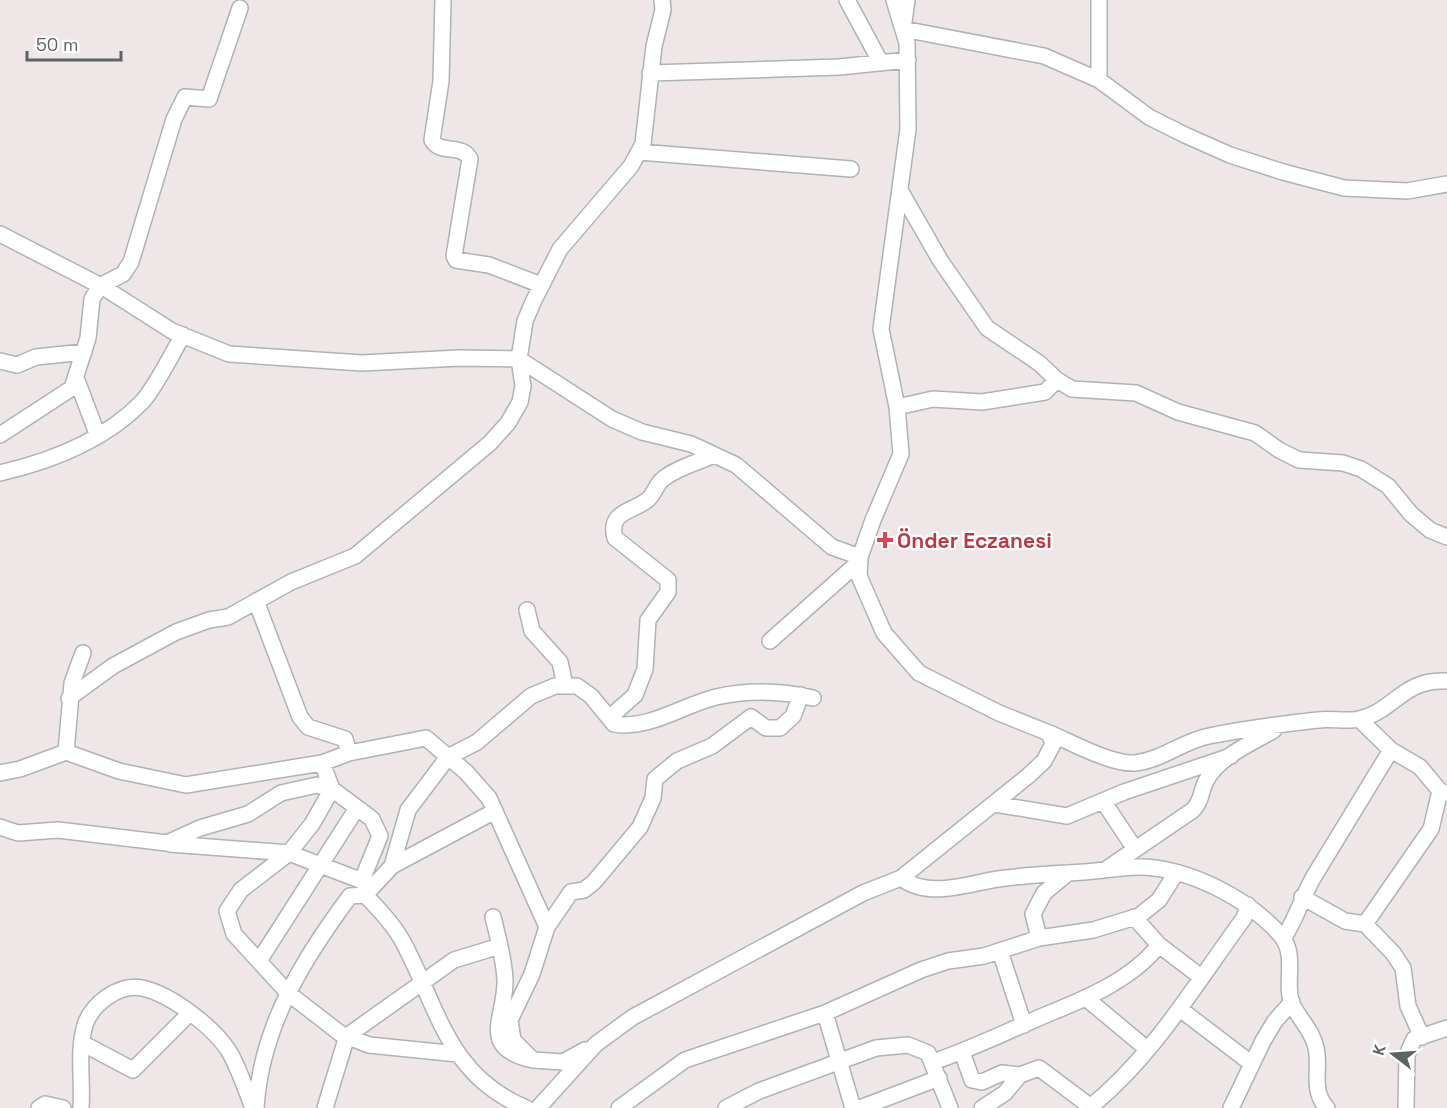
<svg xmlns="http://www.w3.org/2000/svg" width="1447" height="1108" viewBox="0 0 1447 1108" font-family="'Space Grotesk',sans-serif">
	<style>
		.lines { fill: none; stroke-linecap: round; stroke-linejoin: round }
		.minor-casing { stroke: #aeb4b2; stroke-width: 18 }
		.minor { stroke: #fff; stroke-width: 15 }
		.health-dot { fill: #e0444e; stroke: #fff; stroke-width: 2 }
		.labels { text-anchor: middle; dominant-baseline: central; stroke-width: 4.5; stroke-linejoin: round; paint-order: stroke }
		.health-label { font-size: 21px; font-weight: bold; fill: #be3a42; stroke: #fff; text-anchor: start }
	</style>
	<rect width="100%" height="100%" fill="#eee6e7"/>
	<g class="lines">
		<defs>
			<path id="minor" d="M443 0 441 81 432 140C440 155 462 143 470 159L454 256 456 260 489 265 541 285
				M847 0 881 63
				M907 0 903 29 1044 56 1099 80 1149 117 1185 135 1230 155 1283 172 1344 188 1407 191 1447 184
				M650 73 839 67 908 60
				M1099 80V0
				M639 152 851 169
				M901 192 940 260 987 328 1039 363 1057 380 1072 389 1136 393 1178 412 1255 433 1279 450 1299 460 1343 463 1361 469 1388 486 1411 514 1430 530 1447 537
				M0 234 103 287 172 331 229 354 362 363 459 358 519 359 612 419 642 432 691 444 736 465 832 547 860 557
				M0 361 17 365 36 357 84 352
				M76 378 98 436
				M897 407 933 399 982 402 1045 392 1057 380
				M0 435 72 388 88 338 92 299 100 286 123 274 131 262 174 119 185 97 209 99 240 8
				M0 473C52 461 104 441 142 402 157 385 171 355 183 335
				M256 601 300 717 308 727 345 739 349 753
				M527 610 532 631 560 662 565 686
				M770 641 860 561
				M69 698 113 666 176 632 209 620 228 617 291 582 355 556 490 443 508 423 520 402 523 386 519 359 525 321 534 300 560 249 631 166 643 144 654 46 663 10 662 0
				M609 718 635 695 645 669 648 620 668 592V580L615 538C608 512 631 512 646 501 654 496 656 484 663 479 676 468 699 462 714 455
				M1359 719 1391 750 1420 767 1440 791
				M1049 733C1071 742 1112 765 1135 763 1162 760 1183 741 1209 736 1244 729 1281 724 1318 720 1331 718 1346 722 1359 719 1393 712 1403 679 1445 681
				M66 752 72 683 83 653
				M322 763 332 789 312 824 289 853 241 890 227 911 234 934 288 993 341 1034 369 1045 458 1054
				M0 773 20 769 66 752 119 771 186 785 322 763 349 753 426 738 466 772 489 798 547 927 532 974 510 1020 513 1040 533 1060 563 1062 585 1050
				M1103 801 1135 849
				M995 804 1067 816 1124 792 1231 756
				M0 827 18 833 58 830 167 843 200 828 248 814 281 793 317 785 332 789 372 819 380 836 364 875 365 895 392 866 495 811
				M170 844 289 853 365 882
				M392 866 408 810 448 757 477 742 531 696 555 686H577L591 696 614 724C649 730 683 705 716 697 748 690 782 691 813 698
				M1108 868 1193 810C1203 799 1200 792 1206 781 1218 757 1252 743 1274 730
				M901 878C929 899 966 884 998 879 1026 875 1055 874 1084 872 1102 871 1120 867 1138 867 1188 867 1250 899 1282 937 1297 956 1284 984 1292 1004 1299 1019 1313 1031 1316 1048 1321 1070 1310 1089 1327 1108
				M1302 897 1345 921 1365 924 1393 953 1403 968 1408 1006 1422 1037
				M493 917C498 938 504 958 505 980 506 1018 477 1048 533 1060
				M1134 917 1159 945 1201 977
				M1365 924 1431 829 1440 791 1447 793
				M547 927 571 892 584 890 594 882 640 827 653 798 655 779 677 761 712 746 751 717 766 728H780L793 716 801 695
				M1039 938 1033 914 1044 893 1068 873
				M1283 939C1296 919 1302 898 1313 878L1391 750
				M1000 951 1024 1025
				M259 961 357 808
				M1087 999 1147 1049
				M1180 1009 1252 1064
				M825 1013 853 1108
				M82 1043 133 1070 190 1013
				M962 1052 972 1080 982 1082 1002 1073 1020 1075
				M933 1062C971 1049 1006 1032 1043 1016 1082 1000 1131 981 1159 945
				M39 1108 45 1104 63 1108
				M81 1108C83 1081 77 1052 85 1025 92 1004 119 983 142 988 171 994 215 1028 230 1053 239 1069 246 1090 253 1108
				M256 1108C261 1027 303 959 350 896L365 895C379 909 394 925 403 942 439 1009 447 1075 526 1108
				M325 1108 347 1036 454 960 500 946
				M538 1108 596 1044 633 1017 863 893 901 878 1028 776 1044 761 1053 744 1049 733 999 713 919 673 884 633 859 576 860 557 873 520 901 454 897 407 881 329 908 129 907 43 894 0
				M619 1108 685 1060 825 1013 921 970 948 961 984 956 1039 938 1093 930 1139 916 1159 900 1176 873
				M726 1108 759 1091 876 1048 908 1045 928 1053 950 1108
				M860 1108 939 1078
				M982 1108 1005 1093 1020 1075 1039 1068 1091 1107
				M1089 1108C1153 1057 1196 983 1244 918L1248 905
				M1231 1108 1263 1041 1275 1021 1292 1002
				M1406 1108 1407 1055 1414 1039 1447 1028"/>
		</defs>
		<!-- minor casing -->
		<use href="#minor" class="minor-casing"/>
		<!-- minor -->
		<use href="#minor" class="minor"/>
	</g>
	<!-- markers -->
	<path class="health-dot" d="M882 531h6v6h6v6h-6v6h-6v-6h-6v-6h6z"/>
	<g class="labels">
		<!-- health labels -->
		<g class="health-label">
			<text x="897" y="540">Önder Eczanesi</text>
		</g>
	</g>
	<!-- north arrow -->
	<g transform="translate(1393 1054) rotate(287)" stroke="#ffffff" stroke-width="4.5" paint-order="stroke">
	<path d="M0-4.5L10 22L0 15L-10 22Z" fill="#5d6461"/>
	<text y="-9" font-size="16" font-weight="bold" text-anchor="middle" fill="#5d6461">K</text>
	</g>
	<!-- scale -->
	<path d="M27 51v9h94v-9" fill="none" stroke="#5d6461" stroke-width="3"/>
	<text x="36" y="51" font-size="18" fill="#5d6461" stroke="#ffffff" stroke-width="4.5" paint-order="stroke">50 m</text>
</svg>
